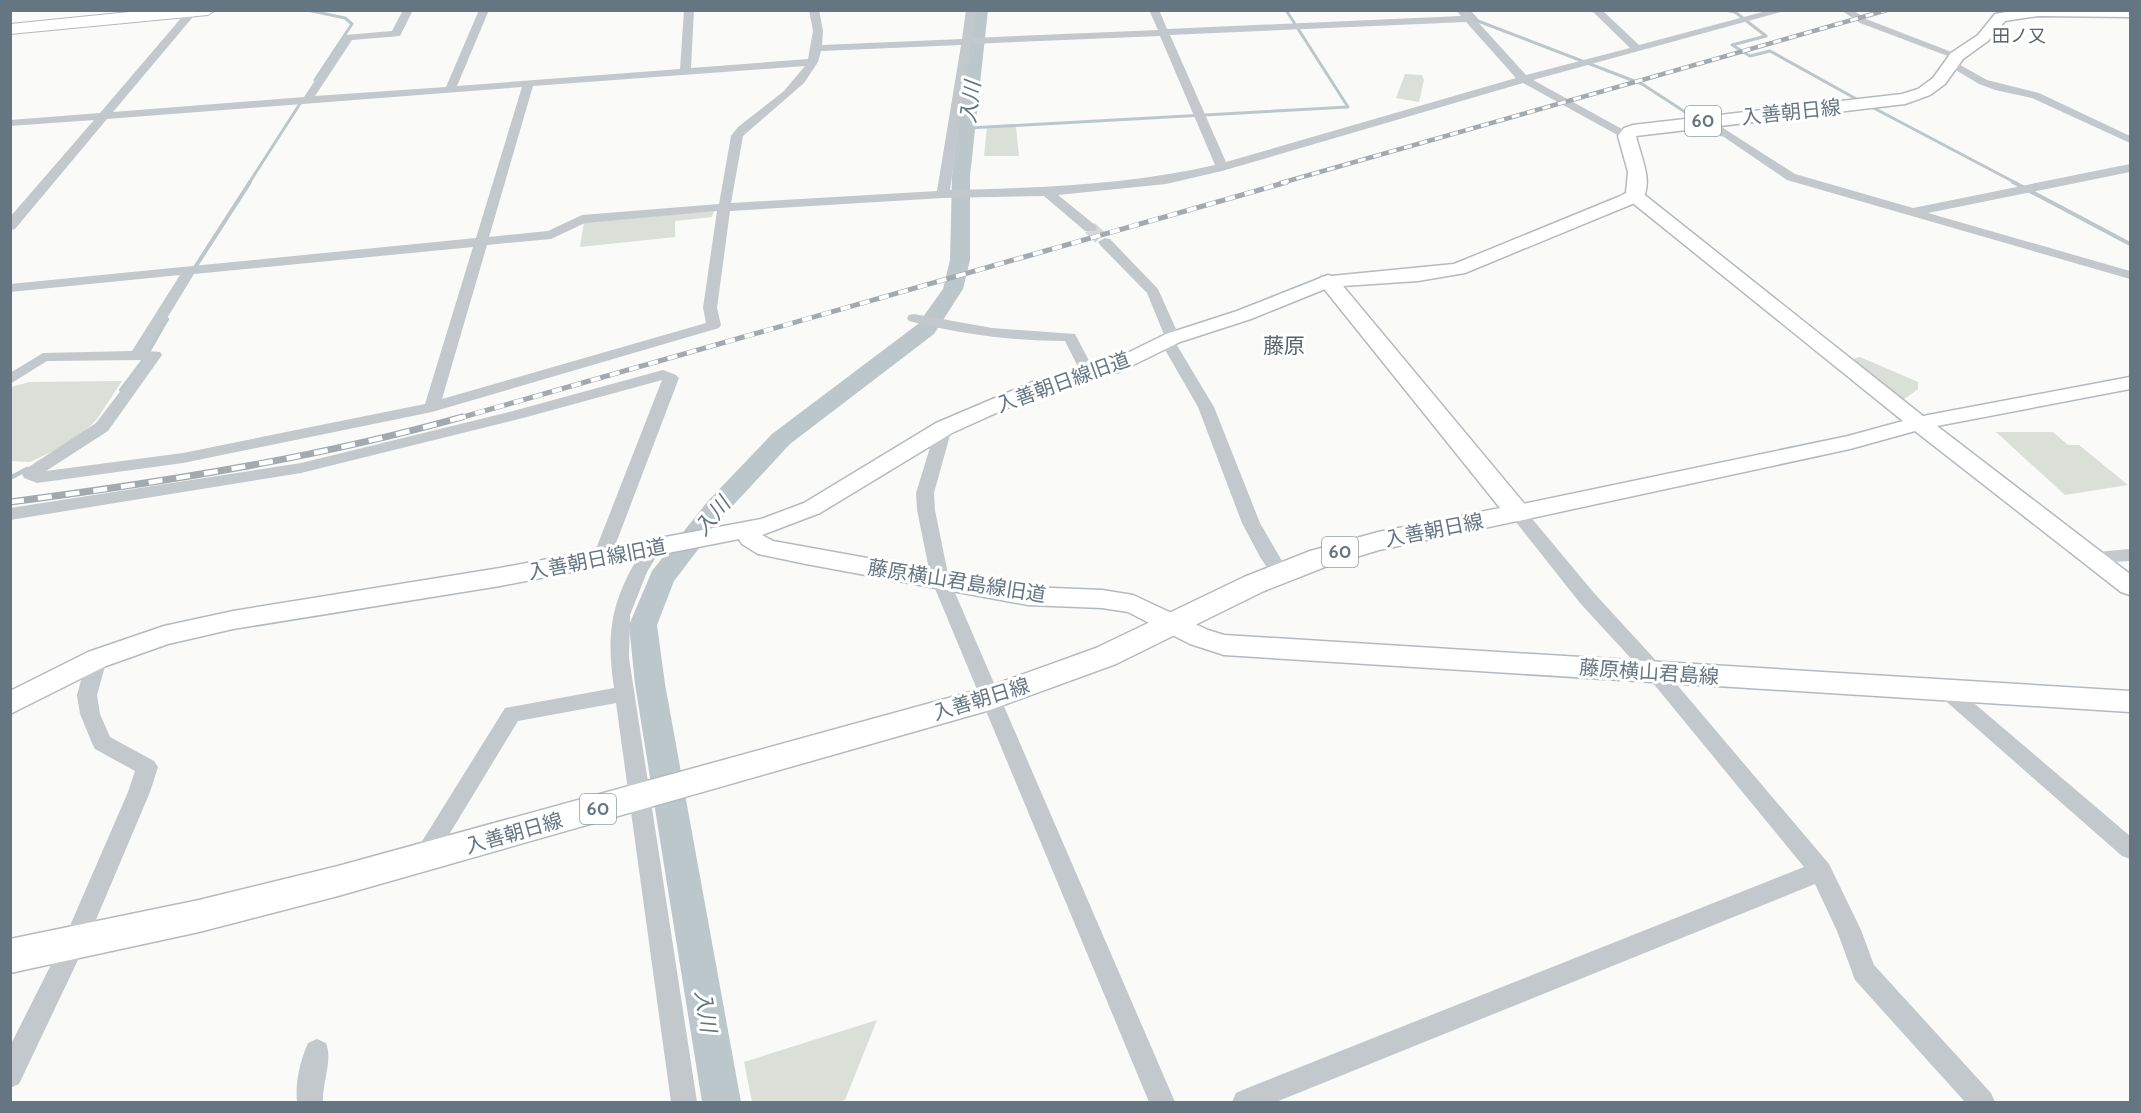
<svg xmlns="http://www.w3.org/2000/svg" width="2141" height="1113" viewBox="0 0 2141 1113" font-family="Cabin,'Noto Sans JP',sans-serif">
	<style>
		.green { fill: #dadfd7 }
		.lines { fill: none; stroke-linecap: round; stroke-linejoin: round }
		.stream-far2 { stroke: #bbc7cb; stroke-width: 3 }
		.stream-far1 { stroke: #bbc7cb; stroke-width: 4 }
		.stream { stroke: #bbc7cb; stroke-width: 4.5 }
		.river { fill: #bbc7cb; fill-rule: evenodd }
		.street-tunnel { stroke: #d5d9db; stroke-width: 14; stroke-dasharray: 14 7; stroke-linecap: butt }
		.secondary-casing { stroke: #b3babf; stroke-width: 3 }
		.primary-casing { stroke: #b5babe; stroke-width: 3 }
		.highway-casing { stroke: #b4b9bd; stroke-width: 2 }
		.street { fill: #c3c8cc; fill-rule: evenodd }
		.secondary { fill: #fff; fill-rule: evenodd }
		.primary { fill: #fff; fill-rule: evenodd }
		.highway { fill: #fff; fill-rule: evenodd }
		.rail-far2-casing { stroke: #a2aab0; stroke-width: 4.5 }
		.rail-far1-casing { stroke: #a2aab0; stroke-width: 5 }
		.rail-casing { stroke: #a2aab0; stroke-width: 7 }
		.rail-far2 { stroke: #fff; stroke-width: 3; stroke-dasharray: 8; stroke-linecap: butt }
		.rail-far1 { stroke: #fff; stroke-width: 4; stroke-dasharray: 10; stroke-linecap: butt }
		.rail { stroke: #fff; stroke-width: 4.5; stroke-dasharray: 14; stroke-linecap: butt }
		.labels { text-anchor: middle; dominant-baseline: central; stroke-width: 6; stroke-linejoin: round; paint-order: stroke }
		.far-neighbourhood-label { font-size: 18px; fill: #57646e; stroke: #fff }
		.shield { fill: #fff; stroke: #939fa8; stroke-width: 1.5 }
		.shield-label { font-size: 18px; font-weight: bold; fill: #657683 }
		.street-label { font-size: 20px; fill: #657683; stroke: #fff }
		.water-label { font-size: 21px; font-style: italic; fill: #60757c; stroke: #fff }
		.neighbourhood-label { font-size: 21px; fill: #57646e; stroke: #fff }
	</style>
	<rect width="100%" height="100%" fill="#fafaf8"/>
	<!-- green -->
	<path class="green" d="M1405 74 1422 75 1424 80 1419 102 1396 98Z
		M987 127H1016L1019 156H984Z
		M714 211 712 217 675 221V237L580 247 584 222Z
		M1860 357 1918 382V389L1899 403 1849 360Z
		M122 381 97 419 86 430 62 447 30 462 11 461V387L30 382Z
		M1996 432H2053L2068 445H2079L2128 485 2065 495Z
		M877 1020 845 1100 836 1102H752L744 1062Z"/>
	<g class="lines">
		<!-- stream-far2 -->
		<path class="stream-far2" d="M307 10 345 18 352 24 315 80
			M1468 10 1478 21 1642 84 1699 121
			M1725 10 1735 12 1766 36 1732 45 1750 56 1770 51 1860 101
			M1868 105 2016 183
			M1706 125 1722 135
			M969 128 1348 107 1286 10
			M249 183 303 99"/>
		<!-- stream-far1 -->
		<path class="stream-far1" d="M2013 182 2130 244
			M194 269 250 182
			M121 390 143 361 167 319"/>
		<!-- stream -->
		<path class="stream" d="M10 478 27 469"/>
		<!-- river -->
		<path class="river" d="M974 10H988L970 176V260L963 289 934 334 790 444 726 513 674 581 657 625 665 684 741 1102H702L635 684 629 625 652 571 708 501 772 434 918 324 943 289 950 260 952 176Z"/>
		<!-- street-tunnel -->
		<path class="street-tunnel" d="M1090 228 1105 242"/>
		<defs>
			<path id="secondary" d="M1635 191 1641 192 1923 416 2130 377V389L1937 426 2130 574V595L2121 592 1915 431 1850 449 1518 521 1510 518 1506 513 1510 508 1518 505 1848 436 1903 421 1629 200 1627 196Z
				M1328 275 1335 277 1337 281 1335 285 1251 319 1180 342 1119 372 1049 389 952 433 820 513 762 535 773 541 1028 587 1102 590 1133 595 1208 630 1224 635 2130 691V712L1224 655 1190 644 1128 612 1102 608 1028 605 806 564 758 554 742 544 739 539 500 586 233 629 168 644 106 666 10 714V691L88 652 164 626 233 611 500 568 761 519 804 503 936 423 1035 381 1105 364 1166 334 1237 311Z"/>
			<path id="primary" d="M2016 10H2130V17L2038 16 2005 21 1988 41 1963 59 1945 84 1930 95 1905 104 1636 136C1640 155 1654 181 1642 200L1465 273 1418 281 1343 286 1527 507 1531 513 1527 519 1379 550 1330 565 1264 591 1116 664 990 710 338 896 199 932 10 973V939L199 900 338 866 985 688 1096 648 1244 577 1310 551 1378 532 1500 508 1321 285 1318 281 1321 277 1454 264 1618 197 1626 193 1628 172 1618 136 1624 128 1633 125 1902 94 1918 89 1933 78 1951 53 1978 35 1995 14Z"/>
			<path id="highway" d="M149 10H216L208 15 10 34V24Z"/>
		</defs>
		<!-- secondary casing -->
		<use href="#secondary" class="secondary-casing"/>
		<!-- primary casing -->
		<use href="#primary" class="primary-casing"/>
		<!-- highway casing -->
		<use href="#highway" class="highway-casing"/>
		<!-- street -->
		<path class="street" d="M188 10 197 12 113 112 304 97 345 35 392 31 403 10H413L400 36 352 40 315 96 446 87 479 10H489L457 86 680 69 684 10H694L691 68 808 59 813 31 809 10H819L823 31 822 45 962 39 966 10H976L972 38 1158 30 1149 10H1159L1167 29 1461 16 1456 10H1467L1526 75 1630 48 1591 10H1602L1639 45 1770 10H1788L1533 80 1631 134V138H1623L1523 83 1222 171 1166 184 1058 195 1095 225 1097 228 1095 231H1085L1044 196 943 198 730 211 717 308 721 325 719 328 432 412 183 463 37 483 24 478 22 474 24 470 96 423 144 360 47 361 10 384V373L43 353 132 351 180 275 10 292V284L476 238 522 87 107 119 15 229 10 230V217L94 120 10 126V120L100 113ZM1466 22 1516 78 1226 162 1170 35ZM1160 36 1215 165C1128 185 1039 188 950 190L971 44ZM961 45 937 191 731 203 743 136 804 83 818 62 821 51ZM805 66 784 91 738 127 731 136 719 204 582 215 548 231 489 237 533 86ZM717 211 703 308 706 323 442 399 487 245 551 239 585 223ZM473 247 425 404 183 453 46 471 108 431 162 355 160 352 147 351 194 274Z
			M1841 10H1853L1866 19 1962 56 1953 58 1860 23Z
			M1953 61 1987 80 2039 93 2130 136V143L2032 98 1995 90 1979 84 1949 66 1948 64Z
			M1706 117 1795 174 1913 208 2130 164V172L1928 213 2130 271V279L1787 180 1702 122 1700 120Z
			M1105 238 1110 239 1158 289 1180 338 1175 342 1214 407 1260 523 1289 573 1286 578 1280 579 1274 578 1260 557 1242 523 1198 407 1160 341 1165 337 1147 293 1100 245 1098 242Z
			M914 314 992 328 1075 334 1096 374 1088 379 1083 377 1065 341C1012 341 960 334 909 321L907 318 909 315Z
			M663 370 676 375 679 378 610 559 607 563 601 565 595 563 592 559 662 380 523 418 301 473 10 520V508L301 463 513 411Z
			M944 423 952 428 934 493 935 510 949 579 1175 1102H1149L931 579 917 510 916 493 936 428Z
			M1518 507 1524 509 1594 593 1662 667 1829 864 1861 930 1874 965 1991 1093 1995 1102H1965L1855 980 1837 931 1815 884 1276 1102H1232L1236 1093 1245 1089 1804 867 1648 677 1580 603 1512 517 1509 513 1512 509Z
			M652 543 658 545 661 549 647 572 630 615 629 658 697 1102H671L616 703 518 721 430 866 422 869 414 866 411 859 505 708 614 688C605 628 613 595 646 545Z
			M2130 549V561L2092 563 2086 561 2083 557 2086 553Z
			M97 652 104 654 107 659 97 695 100 714 110 737 154 761 158 767 150 792 87 941 19 1084 10 1088V1046L66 935 128 792 135 771 95 749 92 743 80 714 77 695 87 659 90 654Z
			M1948 684 1955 687 2130 836V859L2122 856 1941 697 1938 692 1941 687Z
			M317 1039 326 1043C333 1061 322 1083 323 1102H297C295 1083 300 1061 308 1043Z"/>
		<!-- secondary -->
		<use href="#secondary" class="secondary"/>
		<!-- primary -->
		<use href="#primary" class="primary"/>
		<!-- highway -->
		<use href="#highway" class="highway"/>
		<defs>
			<path id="rail-far2" d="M1281 183 1887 10"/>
			<path id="rail-far1" d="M456 419 1287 182"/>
			<path id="rail" d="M10 502C163 482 313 459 462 417"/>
		</defs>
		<!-- rail-far2 casing -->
		<use href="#rail-far2" class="rail-far2-casing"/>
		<!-- rail-far1 casing -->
		<use href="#rail-far1" class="rail-far1-casing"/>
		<!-- rail casing -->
		<use href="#rail" class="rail-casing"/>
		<!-- rail-far2 -->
		<use href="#rail-far2" class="rail-far2"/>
		<!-- rail-far1 -->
		<use href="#rail-far1" class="rail-far1"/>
		<!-- rail -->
		<use href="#rail" class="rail"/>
	</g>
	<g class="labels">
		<!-- far-neighbourhood labels -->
		<g class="far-neighbourhood-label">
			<text x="2019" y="36">田ノ又</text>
		</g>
		<!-- shield labels -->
		<g class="shield">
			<rect x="1685" y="106" width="36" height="30" rx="4.5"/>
			<rect x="1322" y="537" width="36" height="30" rx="4.5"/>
			<rect x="580" y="794" width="36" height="30" rx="4.5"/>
		</g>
		<g class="shield-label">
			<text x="1703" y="121">60</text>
			<text x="1340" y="552">60</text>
			<text x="598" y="809">60</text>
		</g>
		<!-- street labels -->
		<g class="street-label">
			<text transform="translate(1791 112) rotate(-6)">入善朝日線</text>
			<text transform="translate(1063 382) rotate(-20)">入善朝日線旧道</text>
			<text transform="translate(1434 530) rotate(-11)">入善朝日線</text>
			<text transform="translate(597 559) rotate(-11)">入善朝日線旧道</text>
			<text transform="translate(957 581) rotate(9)">藤原横山君島線旧道</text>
			<text transform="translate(1649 672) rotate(4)">藤原横山君島線</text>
			<text transform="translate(981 699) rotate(-17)">入善朝日線</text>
			<text transform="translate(514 833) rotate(-16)">入善朝日線</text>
		</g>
		<!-- water labels -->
		<g class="water-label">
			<text transform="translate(970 102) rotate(-83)">入川</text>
			<text transform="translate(712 516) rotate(-50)">入川</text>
			<text transform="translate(706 1011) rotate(81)">入川</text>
		</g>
		<!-- neighbourhood labels -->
		<g class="neighbourhood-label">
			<text x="1284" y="345">藤原</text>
		</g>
	</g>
	<!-- border -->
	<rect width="2141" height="1113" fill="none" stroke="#657683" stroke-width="24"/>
</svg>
